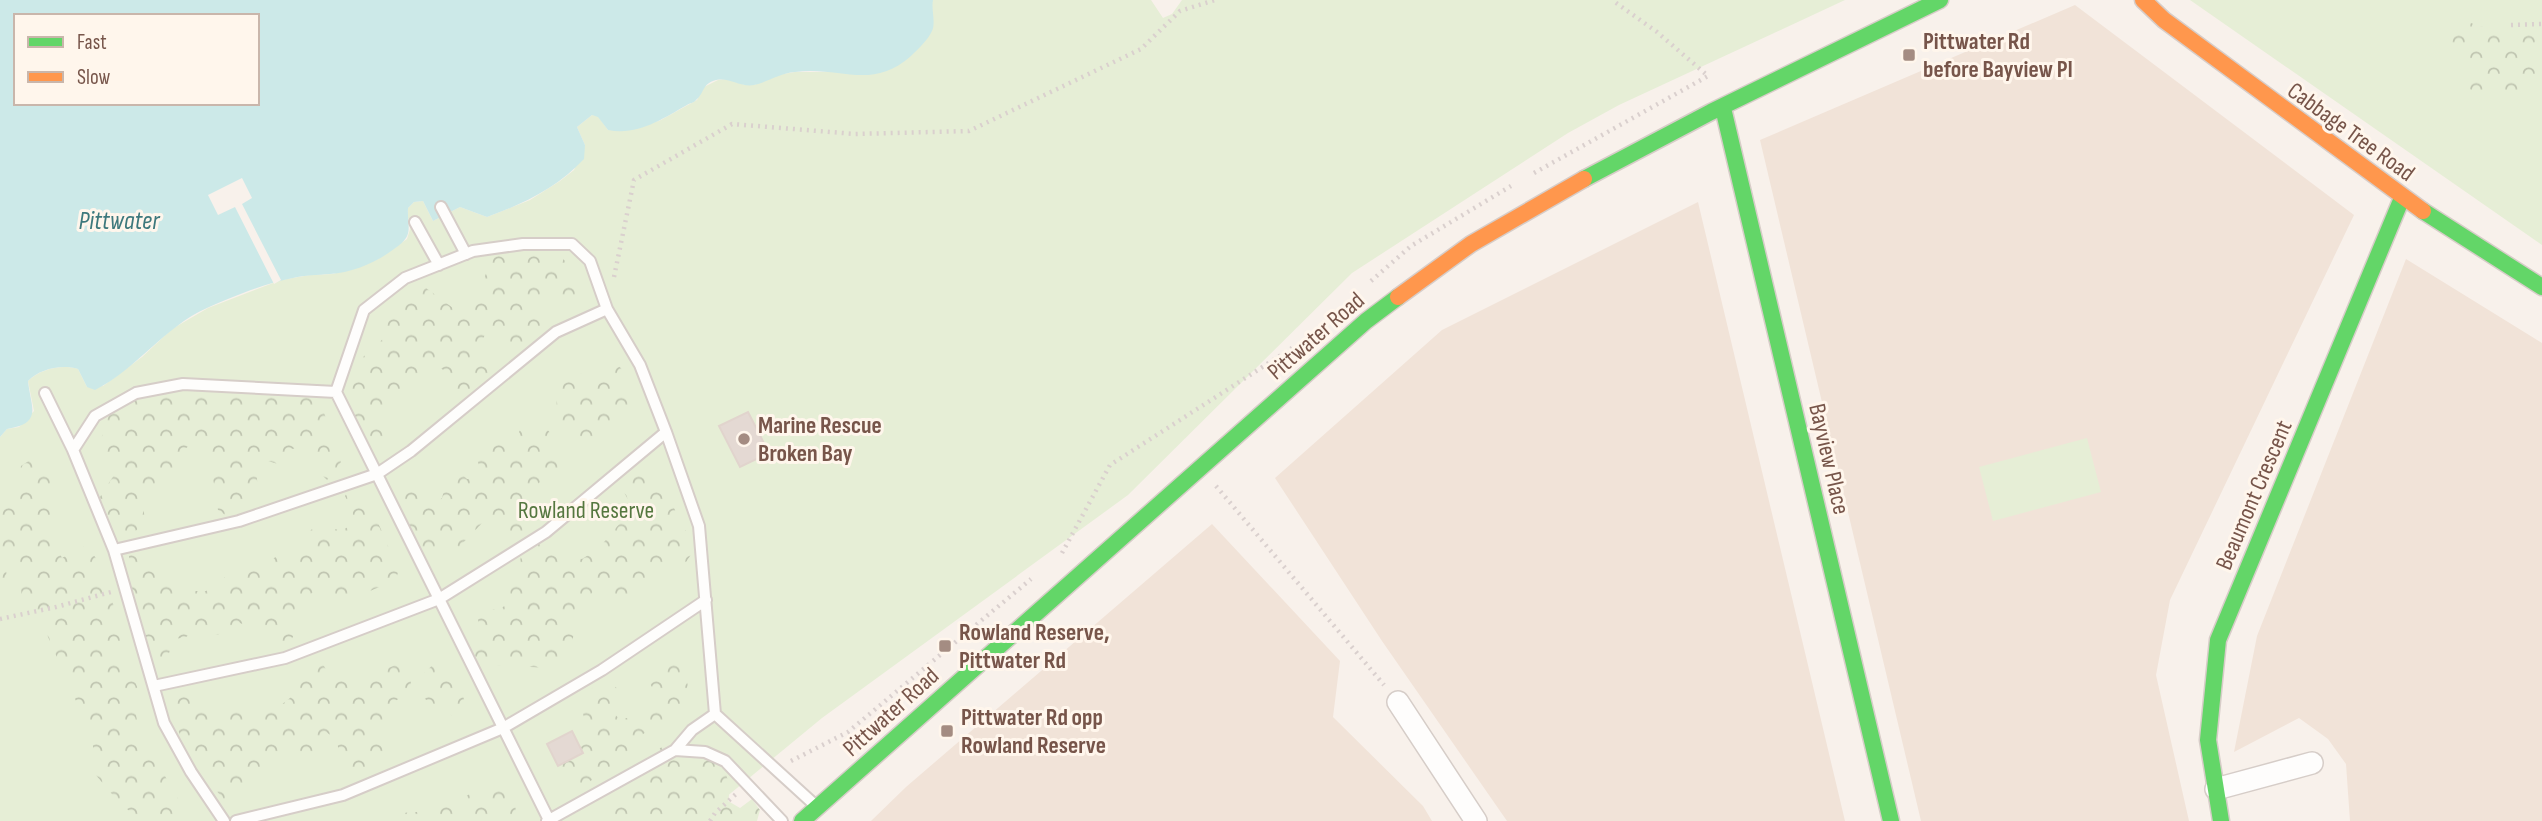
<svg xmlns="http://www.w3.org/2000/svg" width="2542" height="821" viewBox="0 0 2542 821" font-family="'Sofia Sans Condensed',sans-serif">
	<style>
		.residential { fill: #f1e3d8 }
		.green { fill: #e6eed6 }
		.forest { fill: url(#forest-crowns) }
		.water { fill: #cce9e8; fill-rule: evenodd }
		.pier { fill: #f8f1eb }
		.building { fill: #e4d9d3; stroke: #e1d4cd; stroke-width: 2 }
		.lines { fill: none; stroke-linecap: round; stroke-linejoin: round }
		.lane-casing { stroke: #d6cdc8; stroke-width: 14 }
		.street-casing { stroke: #d6cdc8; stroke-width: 24 }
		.fast-casing { stroke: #d7cdc8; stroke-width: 19 }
		.slow-casing { stroke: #d7cdc8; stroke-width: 19 }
		.path { stroke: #dad0ce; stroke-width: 4.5; stroke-dasharray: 2 5; stroke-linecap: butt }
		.lane { stroke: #fefdfc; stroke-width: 10 }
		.street { stroke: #fefdfc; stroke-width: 21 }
		.fast { stroke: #63d668; stroke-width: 16 }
		.slow { stroke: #ff974d; stroke-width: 16 }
		.poi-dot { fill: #a48c82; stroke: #fff6ec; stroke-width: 2.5 }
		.labels { text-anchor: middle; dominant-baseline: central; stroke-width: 6; stroke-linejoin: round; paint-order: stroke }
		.poi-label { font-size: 24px; font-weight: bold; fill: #77554a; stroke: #fff6ec; text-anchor: start }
		.street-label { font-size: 24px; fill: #77554a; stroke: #fff6ec }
		.park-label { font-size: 24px; fill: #55773f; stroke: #fff6ec }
		.water-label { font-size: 26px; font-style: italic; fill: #3d787c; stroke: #fff6ec }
	</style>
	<defs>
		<pattern id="forest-crowns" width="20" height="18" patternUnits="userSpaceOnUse" patternTransform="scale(1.75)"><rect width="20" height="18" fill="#e6eed6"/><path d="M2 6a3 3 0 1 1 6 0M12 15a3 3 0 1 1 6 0" fill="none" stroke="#bfc4b0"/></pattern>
	</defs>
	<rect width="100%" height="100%" fill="#f8f1eb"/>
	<!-- residential -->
	<path class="residential" d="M2075 5 2354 215 2170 600 2156 675 2189 821H1921L1760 140Z
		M1698 202 1845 821H1507L1382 641 1275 478 1442 330Z
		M2406 259 2542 343V821H2350L2346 764 2328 739 2299 718 2234 752 2257 636Z
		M1212 524 1340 661 1333 717 1423 806 1432 821H871L906 787Z"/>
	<!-- green -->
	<path class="green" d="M933 0H1151L1163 18 1172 14 1182 0H1845L1619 105 1568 133 1352 273 1128 495 822 718 697 821H0V437L7 429 19 427 34 411 28 381C41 369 61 364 78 369L87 387 103 386 142 357 172 329 208 308 281 280 310 275 333 274 376 260 407 239 411 226 408 218V208L414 202 423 201 433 221 460 207 487 217 530 200 560 181 574 170 585 145 577 127 592 115 598 116 608 130 659 121 697 100 704 87 718 80 727 79 745 85H754L777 75 795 72H834Z
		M2190 0H2542V245Z
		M2087 438 2101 492 1993 521 1979 467Z"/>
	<!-- forest -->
	<path class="forest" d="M2461 19 2481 27 2498 21 2511 32 2528 28 2534 34 2542 78C2526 93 2506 103 2485 95L2480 101 2470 89C2468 76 2473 69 2463 58H2459L2452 48 2447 29Z
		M552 244 583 285 575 300 567 301 549 292 544 297 545 328 534 343 507 342 492 327C480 337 478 350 490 362L488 374 464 398C460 394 456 391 453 386 450 382 449 375 445 371 433 359 392 392 388 404 382 421 396 431 381 451L361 437 343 387 346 373 351 368 384 338C382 316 407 294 426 288L457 311 466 310C483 291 487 273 491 249Z
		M619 366C631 378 633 393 633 410L624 416 617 414 608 431 596 443C588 439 577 439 570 434 551 423 552 382 574 374 582 371 592 377 600 377Z
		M192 379 251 380 312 390 319 398 341 462 327 480C317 471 313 458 303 448L290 449 285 460 278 464 254 457C252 465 256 471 257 479 259 499 248 512 230 518L218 510C213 483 215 460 192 445 177 450 179 466 175 479 165 485 141 487 142 502 142 508 145 514 145 520 133 537 114 553 103 524 101 520 97 513 97 508 97 497 110 483 115 473L112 464 98 447 104 430 101 423C127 391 151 381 192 379Z
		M530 422 543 425 555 438C552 449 559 459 559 470L550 481 540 482 530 492C530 503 537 509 539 519 541 532 517 541 507 539 504 538 500 535 497 533L495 522 487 518 459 547 448 538 438 552 440 573 435 577 430 571 419 541 414 533 403 526 392 493C403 488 423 486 435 491L426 501 434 504 442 498 449 473 460 472 467 479H477L482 475 477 459 479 452 496 442 509 445 518 443 521 438 519 432 523 423Z
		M39 454 48 456C49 470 53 486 52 500 50 522 52 538 62 558L82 546C108 557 112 608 121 633L122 641 114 650 115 656 133 676 139 692 136 715 139 731 191 821H144L135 816 118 801 94 773 93 745 86 724 42 623 22 602 20 570 11 546 5 548 7 586 0 592V496L7 499 16 486 21 466Z
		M639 470H655C670 486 669 494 676 513 683 536 706 539 683 566L667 565 661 569 632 606C618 605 611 594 606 583H597L578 620 570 648 558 663 548 668 495 665 487 670 478 671 472 655 479 634 478 617 482 612 503 607 508 603 511 598 510 590 522 571C515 549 532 546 549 534L559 540 565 555 582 559 598 549 621 522 633 512C631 501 622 493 621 482L627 475Z
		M350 488C376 505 387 545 398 572L396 580 344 602 341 609 323 589C318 591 311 593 307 596 290 610 305 636 280 651L268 647 260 632 240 623 234 624 228 630 217 635 211 633 204 624 186 637 175 639 166 660 158 665 151 658 147 645 137 630 129 583V553C152 546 161 568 168 584L187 591H206L235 570 263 565 282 553 303 546 304 534 321 524 341 531 348 527 353 514 345 496Z
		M666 657 675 661 683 660 690 698 682 722 655 727 643 734 620 759 577 791 558 776V766L583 753 576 740C588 740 592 736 597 725L584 718 579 695 600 684 610 683 622 692V698L613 712 620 720C635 714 654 717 666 706L665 699 655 692 646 677 649 667Z
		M440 658C458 669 462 696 469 714L463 721H455L447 708C432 703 426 704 418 689L423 674Z
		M317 660 324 666 331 678C351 681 383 672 401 662L409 665C414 702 410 686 386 709L383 736 387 756 379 769 366 780 346 774C329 755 350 745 324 731L321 737 324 754 307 765C298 762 293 754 284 751 266 758 270 767 258 776 251 781 244 781 239 789L241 797 238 805 231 808 209 782 202 764 181 738 172 711 177 693 187 690 195 693 205 709H269L277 708 290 698C292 681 301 667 317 660Z
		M674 742C706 741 736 770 728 801L740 808 752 799 760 810 757 821H606L610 819 614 811 654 774 648 760C655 749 663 746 674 742Z
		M499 777 514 795 517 821H387C406 808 409 815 429 810 454 803 478 791 499 777Z"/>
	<!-- water -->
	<path class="water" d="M0 0H933C931 9 936 23 932 31 928 40 918 49 911 56 871 91 841 66 795 72 780 73 768 82 754 85 740 88 728 75 713 81 702 85 704 94 696 100 694 103 690 103 687 105 662 119 638 136 608 130L598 117 592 115 577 127 585 145 584 159C557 188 523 204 487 217L460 207 433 221 423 201 414 202 408 208C407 228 415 235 394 249 377 262 352 273 330 274 317 275 305 275 293 278 266 283 232 297 207 308 164 327 137 369 95 390L87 387 78 369C61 364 40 369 28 381 31 408 43 423 7 429L0 437ZM16 16H257V103H16Z"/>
	<!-- pier -->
	<path class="pier" d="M242 178 252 198 242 204 281 280 274 284 235 207 218 215 208 195Z"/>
	<!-- building -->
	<path class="building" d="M748 412 769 453 740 467 719 426Z
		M572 731 583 753 558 766 547 744Z"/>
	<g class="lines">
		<defs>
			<path id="lane" d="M441 207 466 254
				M415 222 439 265
				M336 392 364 310 405 278 473 251 523 244H572L590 261 607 309
				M45 393 73 450
				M114 550 164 723 191 772 224 821
				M154 686 285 658 439 599 546 532 666 432
				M675 750 705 752 725 761 782 821
				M549 820 336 392 183 384 136 393 95 416 73 450 114 550 239 521 377 474 411 451 556 332 607 309 640 365 666 432 699 526 715 714 816 806
				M236 821 343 795 503 728 602 670 706 600
				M547 821 675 750 692 730 715 714"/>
			<path id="street" d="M1398 702 1476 821
				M2216 789 2312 763"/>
			<path id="fast" d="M1723 108 1891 821
				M1584 179 1711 112 1940 0
				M2423 211 2542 287
				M802 821 1366 321 1398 297
				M2221 821 2208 740 2218 640 2402 198"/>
			<path id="slow" d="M2143 0 2164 20 2423 211
				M1398 297 1471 244 1584 179"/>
		</defs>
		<!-- lane casing -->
		<use href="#lane" class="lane-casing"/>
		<!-- street casing -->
		<use href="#street" class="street-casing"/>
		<!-- fast casing -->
		<use href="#fast" class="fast-casing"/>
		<!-- slow casing -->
		<use href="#slow" class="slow-casing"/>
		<!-- path -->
		<path class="path" d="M2511 25 2542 24
			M1534 173 1708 76 1657 32 1612 0
			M614 277 634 180 732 124 855 134 969 131 1141 49 1180 11 1215 0
			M1371 281 1411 246 1511 186
			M1216 486 1384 685
			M1062 553 1110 465 1292 348
			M0 619 56 607 111 592
			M791 761 848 732 1031 579
			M710 821 715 813 736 794"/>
		<!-- lane -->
		<use href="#lane" class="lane"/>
		<!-- street -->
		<use href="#street" class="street"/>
		<!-- fast -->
		<use href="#fast" class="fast"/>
		<!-- slow -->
		<use href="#slow" class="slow"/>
	</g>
	<!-- markers -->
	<g class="poi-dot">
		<rect x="1902" y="48" width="14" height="14" rx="3.5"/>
		<circle cx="744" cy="439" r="7"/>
		<rect x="938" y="639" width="14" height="14" rx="3.5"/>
		<rect x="940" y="724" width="14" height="14" rx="3.5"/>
	</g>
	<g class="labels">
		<!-- poi labels -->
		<g class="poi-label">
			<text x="1923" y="41">Pittwater Rd<tspan x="1923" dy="28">before Bayview Pl</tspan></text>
			<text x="758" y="425">Marine Rescue<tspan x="758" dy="28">Broken Bay</tspan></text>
			<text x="959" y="632">Rowland Reserve,<tspan x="959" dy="28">Pittwater Rd</tspan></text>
			<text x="961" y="717">Pittwater Rd opp<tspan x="961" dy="28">Rowland Reserve</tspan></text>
		</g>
		<!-- street labels -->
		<g class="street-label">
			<text transform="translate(2351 132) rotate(36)">Cabbage Tree Road</text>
			<text transform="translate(1316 336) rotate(-41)">Pittwater Road</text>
			<text transform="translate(1829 459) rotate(77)">Bayview Place</text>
			<text transform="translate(2254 495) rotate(-67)">Beaumont Crescent</text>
			<text transform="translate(891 712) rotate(-42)">Pittwater Road</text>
		</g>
		<!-- park labels -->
		<g class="park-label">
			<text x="586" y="510">Rowland Reserve</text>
		</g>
		<!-- water labels -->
		<g class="water-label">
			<text x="119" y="221">Pittwater</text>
		</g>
	</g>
	<!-- legend -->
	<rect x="14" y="14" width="245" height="91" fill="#fff6ec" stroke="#c9b6ab" stroke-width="2"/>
	<rect x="28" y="37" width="35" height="10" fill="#63d668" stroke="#c9b6ab" stroke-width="2"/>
	<text x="77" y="49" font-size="21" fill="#77554a">Fast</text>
	<rect x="28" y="72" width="35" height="10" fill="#ff974d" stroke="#c9b6ab" stroke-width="2"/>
	<text x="77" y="84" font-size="21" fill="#77554a">Slow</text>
</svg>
